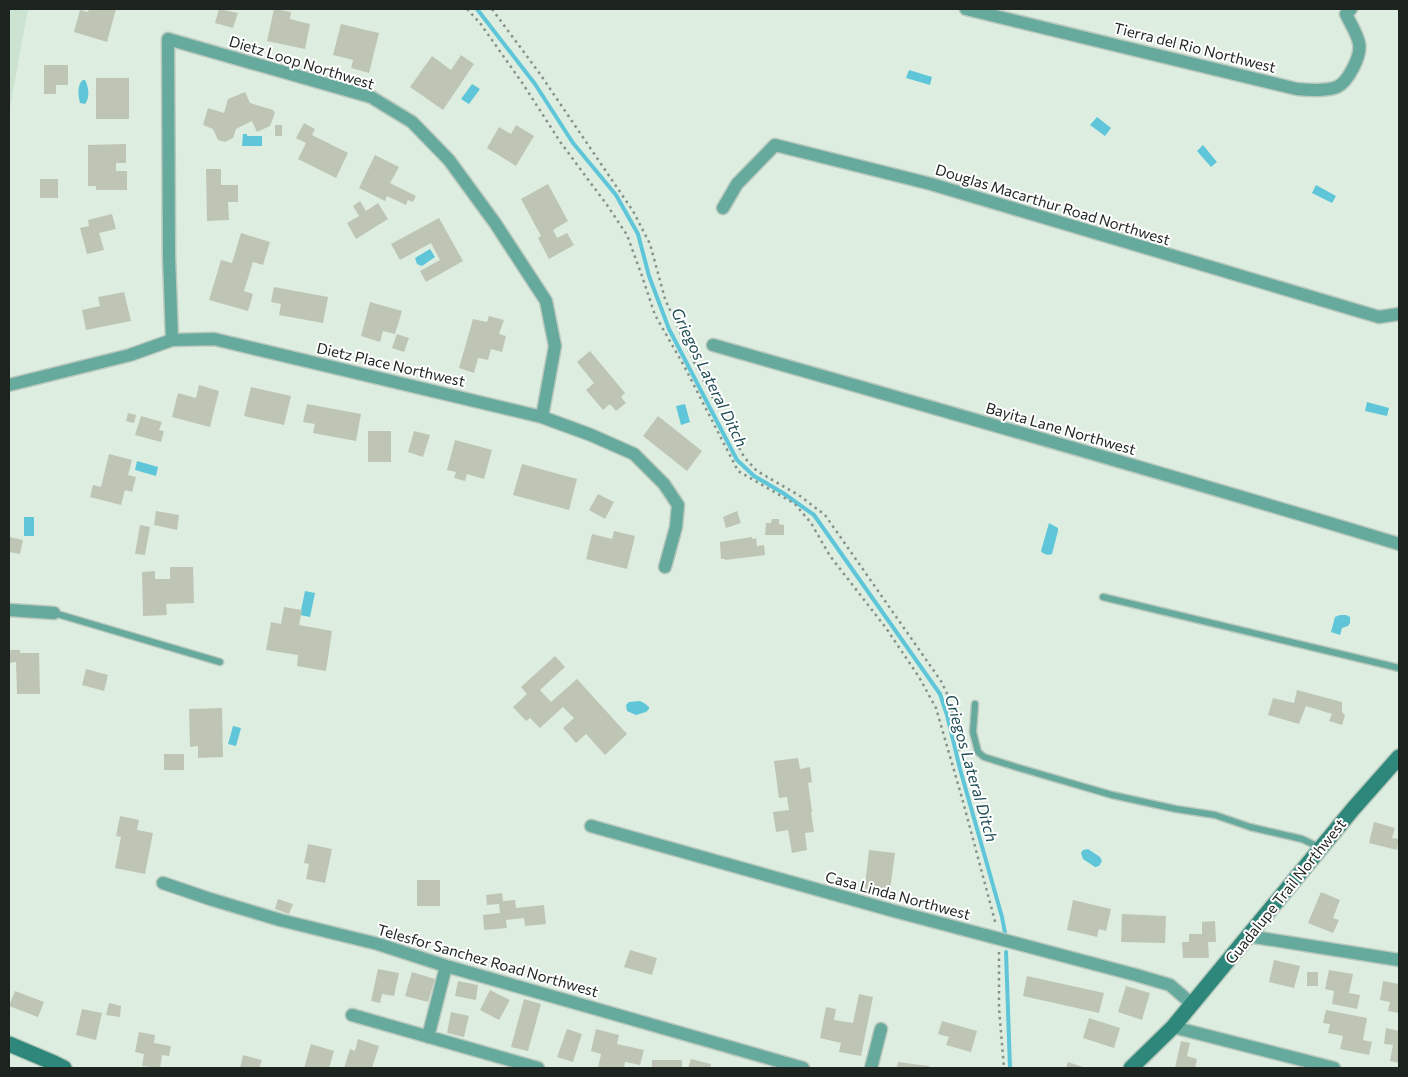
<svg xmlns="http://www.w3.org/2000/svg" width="1408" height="1077" viewBox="0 0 1408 1077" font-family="Commissioner,sans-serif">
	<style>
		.built { fill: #cce3d1 }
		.water { fill: #5ec6d8 }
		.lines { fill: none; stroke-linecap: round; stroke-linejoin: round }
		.stream { stroke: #5ec6d8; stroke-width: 4 }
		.building { fill: #bfc5b5 }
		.lane-casing { stroke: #bac9bd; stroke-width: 9 }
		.street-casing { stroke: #bac9bd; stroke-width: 15 }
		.secondary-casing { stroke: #bac9bd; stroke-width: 18 }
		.path { stroke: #869188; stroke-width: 2.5; stroke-dasharray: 2.5 4; stroke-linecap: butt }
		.lane { stroke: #66aa9e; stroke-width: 6 }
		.street { stroke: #66aa9e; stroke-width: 12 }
		.secondary { stroke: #2d877a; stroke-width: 15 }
		.labels { text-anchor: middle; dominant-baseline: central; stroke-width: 4; stroke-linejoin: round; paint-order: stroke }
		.street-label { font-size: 15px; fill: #1d231e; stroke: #fff }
		.water-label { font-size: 16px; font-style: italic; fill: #204e56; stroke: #fff }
	</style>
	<rect width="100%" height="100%" fill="#ddede0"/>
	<!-- built -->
	<path class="built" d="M9 9H28L9 113Z"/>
	<!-- water -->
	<path class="water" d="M909 70 932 77 930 85 906 78Z
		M83 80H85C89 87 90 98 85 104L80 103C78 96 77 84 83 80Z
		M472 84 480 89 469 104 461 99Z
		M1097 117 1111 128 1105 136 1090 125Z
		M243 134H247V136H262V146H242Z
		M1203 145 1217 162 1211 167 1197 151Z
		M1316 185 1336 196 1332 203 1312 193Z
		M430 249 435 257 422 266 417 264 415 258Z
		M1367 402 1389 408 1387 416 1365 411Z
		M685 404 690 422 681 425 676 406Z
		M137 461 158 467 156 476 135 470Z
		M24 517H34V536H24Z
		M1049 523 1058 528V531L1052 554C1048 556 1043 554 1041 551Z
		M305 591 315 593 310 617 300 615Z
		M1340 615H1346L1350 617V623L1348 626 1342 628 1340 635 1331 632 1335 617Z
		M640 701 644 703 649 707V709L646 712 636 715 627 711 626 705 629 702Z
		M233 726 241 728 236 746 228 744Z
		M1088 849 1100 857 1102 861 1099 866 1095 867 1083 859 1081 853 1083 850Z"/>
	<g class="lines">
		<!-- stream -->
		<path class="stream" d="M477 9 535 84 573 143 616 195 638 234 649 276 669 329 737 460 754 476 783 493 814 515 940 694 947 715 960 769 1002 917 1005 933
			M1006 952 1010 1068"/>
	</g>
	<!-- building -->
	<path class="building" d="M89 9H116L107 42 74 32 80 10 88 12Z
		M219 9 238 13 233 28 215 23Z
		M274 9 291 12 290 19 310 24 305 49 267 41Z
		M341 24 379 33 369 73 351 68 353 60 333 55Z
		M461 55 474 64 443 110 410 87 432 56 451 70Z
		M44 65H68V85H56V94H44Z
		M96 78H129V119H96Z
		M245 92 250 103 273 110 275 113 270 126 257 132 252 121 236 129 233 138 225 142 218 140 213 129 203 125 208 108 224 113 228 99Z
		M304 123 315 129 312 135 348 153 336 178 298 159 306 143 296 138Z
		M275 125H282V136H275Z
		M516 125 534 136 516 166 487 148 499 127 511 134Z
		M126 144V163H116V171H127V190H96V186H88V145Z
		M375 155 399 167 390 183 416 196 413 202 408 200 406 205 387 196 385 201 359 188Z
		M206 169H221V185H238V202H228L229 220 207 221Z
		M40 179H58V198H40Z
		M548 184 568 221 553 230 557 238 567 233 574 245 549 259 538 238 541 236 521 199Z
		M360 201 366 211 378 203 388 219 356 239 347 223 359 216 353 206Z
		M112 214 116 229 99 233 104 250 87 254 80 228 89 226 88 220Z
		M439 218 463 261 426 282 420 271 440 260 431 243 400 260 391 244Z
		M241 233 270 242 263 265 253 262 244 291 253 294 248 311 209 300 221 260 232 263Z
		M274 287 328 297 323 323 279 315 281 304 271 302Z
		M124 292 131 321 86 330 82 310 100 306 98 297Z
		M370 302 402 311 395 334 383 331 380 342 361 336Z
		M489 316 504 320 499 334 506 336 502 352 491 349 488 360 478 358 474 373 459 368 473 319 487 322Z
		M397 334 409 338 404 352 392 348Z
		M590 351 625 393 621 397 626 403 616 411 610 404 603 410 586 390 594 383 577 362Z
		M199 385 219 391 210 427 172 417 178 393 196 398Z
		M251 387 291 396 284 425 244 416Z
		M307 404 361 414 356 441 313 433 315 424 303 422Z
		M128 413 136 415 134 423 126 421Z
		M141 416 162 422 159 430 164 431 161 442 135 435Z
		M658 416 702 451 687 471 643 436Z
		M368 431H391V462H368Z
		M414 431 430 435 423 457 408 452Z
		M455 440 492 450 484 479 467 474 465 481 454 478 456 472 447 470Z
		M109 454 132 460 128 475 136 477 132 492 125 490 121 505 90 497 93 485 101 487Z
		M522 464 577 479 569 510 513 495Z
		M598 494 614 502 605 519 589 510Z
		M156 511 179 515 177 530 154 525Z
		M737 511 741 523 726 528 723 517Z
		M772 519H779V524L784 525V535H765L766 523H771Z
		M140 525 150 527 145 555 135 554Z
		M614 531 635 536 627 569 586 559 592 534 612 539Z
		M9 537 23 540 20 554 9 552Z
		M752 537V539L756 538 757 546 764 545 765 555 725 560V559H721L720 542Z
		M170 567H193L194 603 166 604 167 615 143 616 142 572 155 571V579H170Z
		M284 607 302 610 299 625 332 631 326 671 297 666 298 655 266 650 271 622 281 624Z
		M9 650H20V653H39L40 694H17L16 662 9 663Z
		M555 656 565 667 540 690 551 702 577 679 627 734 605 755 586 734 576 743 563 728 574 718 563 707 540 728 530 718 526 721 513 707 527 694 521 687Z
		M86 669 108 675 104 691 82 685Z
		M1297 690 1342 702V712L1345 715 1342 725 1329 721 1332 714 1306 706 1299 724 1268 715 1273 698 1294 703Z
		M222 708 223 757 198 758V746L190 747 189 709Z
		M164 754H184V770H164Z
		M798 758 800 769 810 767 812 782 808 783 812 811 811 812 814 832 805 833 807 850 792 853 788 830 776 832 773 812 789 810 787 797 779 798 774 761Z
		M120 816 139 820 137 830 153 833 145 874 115 868 121 837 116 836Z
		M1374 822 1395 828 1392 838 1399 839 1397 850 1369 843Z
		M308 844 332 849 325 883 306 879 309 864 304 863Z
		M869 850 895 853 889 897 864 894Z
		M417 880H440V906H417Z
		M1321 892 1340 900 1333 918 1339 920 1333 933 1308 923Z
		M502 893 503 901 515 900 516 908 544 905 546 924 525 926 524 918 506 920 507 928 484 930 483 915 500 913 499 904 487 905 486 895Z
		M278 899 293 904 289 914 275 909Z
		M1073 900 1111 909 1106 931 1099 929 1097 937 1067 930Z
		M1122 914 1166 916 1165 943 1121 942Z
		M1215 921 1216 942H1208L1209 958H1183L1182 942H1189V934H1202V922Z
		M630 950 657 958 652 975 624 967Z
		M1274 960 1300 966 1294 988 1269 982Z
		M378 969 399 973 394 996 382 994 380 1003 371 1001Z
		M1329 970 1353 974 1349 993 1360 995 1357 1009 1332 1004 1334 991 1325 989Z
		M412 972 435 979 428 1002 405 996Z
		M1307 972H1318V986H1307Z
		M1027 976 1104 993 1099 1013 1023 996Z
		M458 981 478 985 476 1000 455 996Z
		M1383 981 1399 984V1013L1388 1011 1390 1002 1380 1000Z
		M1126 986 1150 993 1142 1020 1118 1012Z
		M490 990 510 1000 499 1020 480 1010Z
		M15 991 44 1002 38 1017 9 1006Z
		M859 994 873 997 861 1056 839 1052 841 1043 820 1038 826 1007 836 1009 834 1020 853 1023Z
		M524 999 541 1004 528 1051 511 1047Z
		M109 1003 121 1006 120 1017 106 1015Z
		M82 1009 102 1013 96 1040 76 1035Z
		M1326 1010 1367 1018 1363 1040 1372 1042 1369 1055 1340 1049 1343 1036 1328 1033 1330 1024 1323 1023Z
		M451 1012 469 1016 464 1037 447 1033Z
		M1089 1018 1120 1028 1114 1048 1083 1038Z
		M942 1021 977 1031 971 1052 946 1045 949 1037 938 1034Z
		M1386 1028 1399 1031V1063L1390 1061 1393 1045 1384 1044Z
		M567 1029 582 1034 573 1062 557 1057Z
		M596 1029 619 1035 617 1044 644 1050 640 1065 625 1062 624 1068H598L601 1054 591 1051Z
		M139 1032 155 1035 154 1043 171 1046 169 1056 162 1055 160 1068 142 1066 144 1054 135 1052Z
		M358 1039 379 1046 372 1068H344L350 1049 355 1051Z
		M1181 1041 1190 1043 1187 1056 1197 1059 1195 1068H1175Z
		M311 1044 334 1051 329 1068H304Z
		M243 1055 262 1060 259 1068H240Z
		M691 1059 711 1064 710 1068H688Z
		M652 1060H682V1068H652Z
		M898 1062 929 1066V1068H897Z
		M1068 1062 1086 1068H1066Z"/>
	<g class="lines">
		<defs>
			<path id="lane" d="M1103 597 1399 668
				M54 613 220 662
				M975 704 973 732 978 752 984 757 1016 767 1112 795 1176 809 1215 815 1250 827 1302 839 1321 848"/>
			<path id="street" d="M966 9 1297 89C1308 90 1327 91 1337 87 1348 82 1362 55 1359 43 1357 33 1350 23 1346 14L1351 9
				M723 208 737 184 775 145 931 184 1379 317 1399 314
				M172 340 169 256 168 39 371 97 412 122 449 160 495 223 546 301 555 346 542 417
				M713 345C942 410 1171 475 1399 544
				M9 385 130 355 172 340 214 339 542 417 591 435 634 454 664 484 678 505 676 527 665 567
				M9 610 54 613
				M591 826 894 911 1136 975 1170 985 1192 1004
				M163 883 210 899 280 920 378 944 446 966 803 1068
				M1248 936 1399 960
				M352 1015 538 1068
				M1173 1027 1334 1068
				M428 1037 446 966
				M871 1068 881 1029"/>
			<path id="secondary" d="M9 1044 54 1063 64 1068
				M1131 1068 1173 1027 1353 809 1399 757"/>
		</defs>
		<!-- lane casing -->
		<use href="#lane" class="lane-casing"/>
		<!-- street casing -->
		<use href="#street" class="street-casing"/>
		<!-- secondary casing -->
		<use href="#secondary" class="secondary-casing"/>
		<!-- path -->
		<path class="path" d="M467 9 480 23 523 84 561 143 607 205 627 235 642 276 655 315 683 364 738 471 795 504 811 523 830 556 886 628 919 677 936 708 962 798 996 925
			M492 9 540 74 633 211 650 244 665 299 679 330 696 366 744 457 757 471 800 496 825 515 941 681 950 700 960 752
			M999 952V1008L1004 1068"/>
		<!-- lane -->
		<use href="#lane" class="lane"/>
		<!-- street -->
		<use href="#street" class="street"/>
		<!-- secondary -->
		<use href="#secondary" class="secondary"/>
	</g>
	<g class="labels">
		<!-- street labels -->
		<g class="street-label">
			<text transform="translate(1195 47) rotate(14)">Tierra del Rio Northwest</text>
			<text transform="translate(302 62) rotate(17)">Dietz Loop Northwest</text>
			<text transform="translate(1053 204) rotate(17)">Douglas Macarthur Road Northwest</text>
			<text transform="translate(391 364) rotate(13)">Dietz Place Northwest</text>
			<text transform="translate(1061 428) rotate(16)">Bayita Lane Northwest</text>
			<text transform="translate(1285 891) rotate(-51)">Guadalupe Trail Northwest</text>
			<text transform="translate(898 895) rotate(15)">Casa Linda Northwest</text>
			<text transform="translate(488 960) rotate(16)">Telesfor Sanchez Road Northwest</text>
		</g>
		<!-- water labels -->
		<g class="water-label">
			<text transform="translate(710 377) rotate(64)">Griegos Lateral Ditch</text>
			<text transform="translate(972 768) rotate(74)">Griegos Lateral Ditch</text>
		</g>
	</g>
	<!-- border -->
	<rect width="1408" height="1077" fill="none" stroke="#1d231e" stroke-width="20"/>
</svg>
